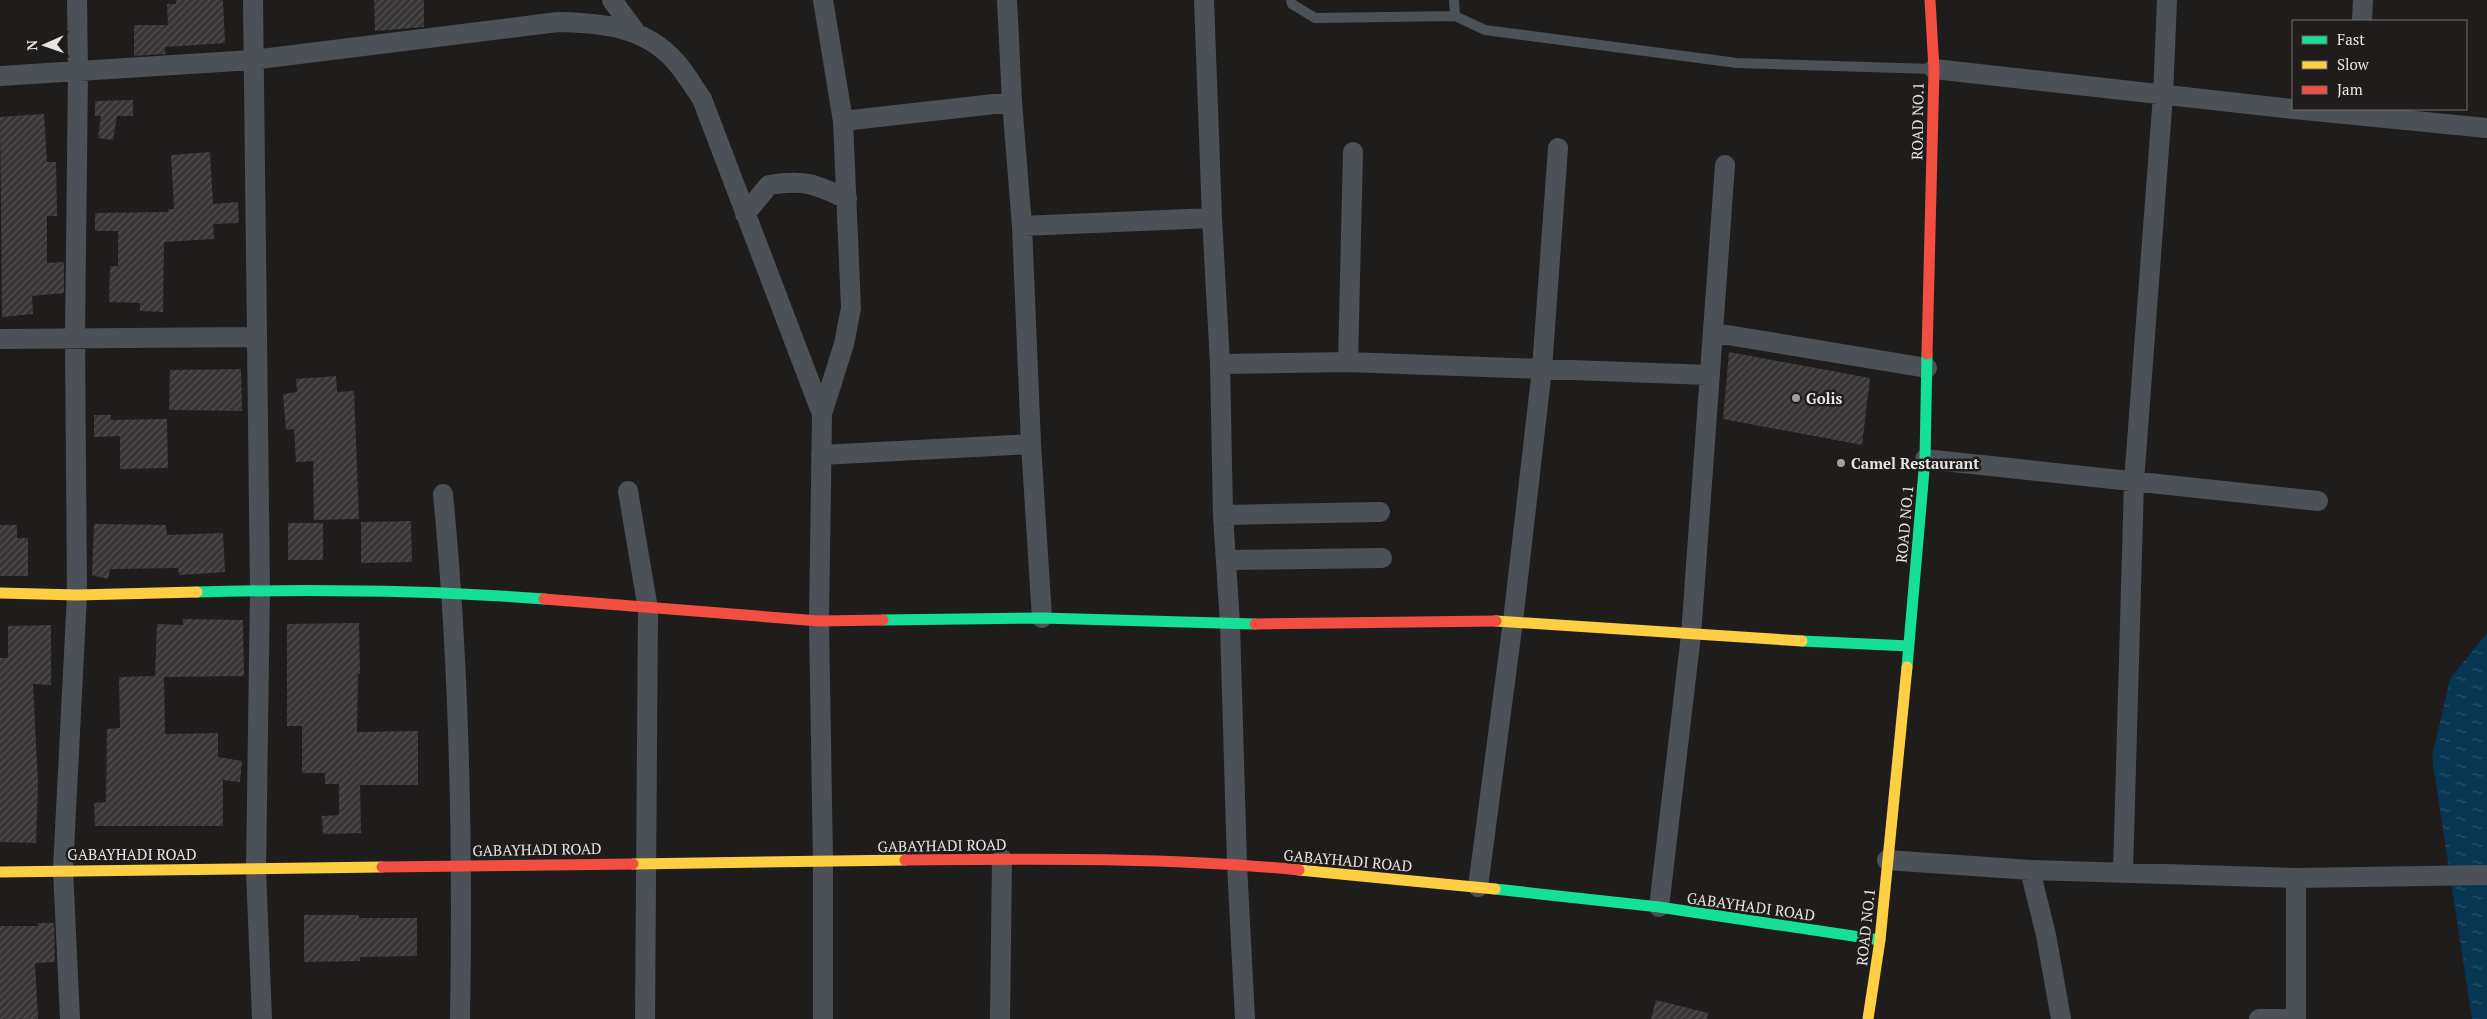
<svg xmlns="http://www.w3.org/2000/svg" width="2487" height="1019" viewBox="0 0 2487 1019" font-family="'PT Serif',serif">
	<style>
		.water { fill: url(#water-ripples) }
		.building { fill: url(#building-hatch) }
		.lines { fill: none; stroke-linecap: round; stroke-linejoin: round }
		.lane { stroke: #4b5156; stroke-width: 10 }
		.street { stroke: #4b5156; stroke-width: 20 }
		.fast { stroke: #16e098; stroke-width: 11 }
		.slow { stroke: #ffcf43; stroke-width: 11 }
		.jam { stroke: #f24e42; stroke-width: 11 }
		.poi-dot { fill: #a19e9e; stroke: #201c1b; stroke-width: 2 }
		.labels { text-anchor: middle; dominant-baseline: central; stroke-width: 5; stroke-linejoin: round; paint-order: stroke }
		.street-label { font-size: 15px; fill: #e7e4e4; stroke: #201c1b }
		.poi-label { font-size: 15px; font-weight: bold; fill: #e7e4e4; stroke: #201c1b; text-anchor: start }
	</style>
	<defs>
		<pattern id="water-ripples" width="26" height="14" patternUnits="userSpaceOnUse" patternTransform="scale(1.25)"><rect width="26" height="14" fill="#063654"/><path d="M2 4q2-2 4 0t4 0M15 11q2-2 4 0t4 0" fill="none" stroke="#2a536c"/></pattern>
		<pattern id="building-hatch" width="6" height="6" patternUnits="userSpaceOnUse" patternTransform="scale(1.25)"><rect width="6" height="6" fill="#373535"/><path d="M-1 1l2-2M0 6l6-6M5 7l2-2" fill="none" stroke="#545252"/></pattern>
	</defs>
	<rect width="100%" height="100%" fill="#1f1d1c"/>
	<!-- water -->
	<path class="water" d="M2487 633V1019H2472L2432 757 2450 679Z"/>
	<!-- building -->
	<path class="building" d="M176 0H223L225 43 165 47V54L134 56V25H168L167 4H176Z
		M374 0H424V27L375 31Z
		M133 100V116H117L113 140 98 138 101 116H95V101Z
		M44 114 47 162H56L57 216H47V263L64 262V293L32 296 33 314 2 317 0 117Z
		M210 152 213 204 238 202 239 223 213 224 214 239 164 242 163 312 140 311V303L109 302 110 266H118V231H95V213L168 212V209H174L171 155Z
		M1729 352 1870 378 1862 445 1723 419Z
		M241 369 242 411 169 410 170 370Z
		M336 376 337 392 354 391 359 519 314 520 313 461 296 462 294 429 286 430 283 394 297 392 296 379Z
		M94 415H111V420L167 419 168 468 120 469V436L94 437Z
		M411 521 412 562 361 563V522Z
		M288 523H323V560H288Z
		M94 524 166 525 167 535 223 533 225 572 179 575 178 568 110 569 108 579 92 575Z
		M0 525H17V538H28V576H0Z
		M183 619 243 620 244 676 164 677 165 734 218 733V757L242 761 240 782 223 780V826H95L94 803 106 802 107 729 120 728 119 677 155 676 157 624 183 625Z
		M359 623 360 674H358L357 732 418 731V785H360L361 833 323 834 322 816 339 815V784H325V773H302V726H287V624Z
		M51 625V685L33 684 38 783 36 843 0 842V658H8V626Z
		M304 915H359V918H417V956L360 957V961L304 962Z
		M38 923H54L55 962 35 963 38 1019H0V926H38Z
		M1656 1000 1708 1013 1707 1019H1651Z"/>
	<g class="lines">
		<!-- lane -->
		<path class="lane" d="M1291 0 1292 4 1315 18 1455 16 1485 30 1737 63 1932 69
			M1454 0 1455 16"/>
		<!-- street -->
		<path class="street" d="M253 0 260 590 256 870 262 1019
			M612 0 637 34
			M1007 0 1012 102 1022 226
			M1204 0 1212 218 1220 364 1223 515 1230 624 1237 864 1245 1019
			M2362 21 2363 0
			M1934 69 2293 109
			M0 76 252 60 558 22C601 23 644 26 675 61 685 72 693 86 702 99L822 414
			M2294 109 2487 128
			M843 121 1012 102
			M745 214 769 185C804 179 815 184 847 199
			M1715 333 1927 368
			M0 339 255 337
			M1348 362 1353 152
			M1220 364 1348 362 1709 375
			M821 455 1031 444
			M1925 459 2318 501
			M628 491 648 609 645 1019
			M443 494C460 669 463 844 460 1019
			M1223 515 1380 512
			M1226 560 1382 558
			M1042 618 1031 444 1022 226 1212 218
			M1887 860 2030 870 2296 878 2487 875
			M2030 870 2046 935 2061 1019
			M2123 872 2134 482 2163 95 2167 0
			M1478 887 1513 621 1542 369 1558 148
			M1659 907 1691 635 1725 165
			M2296 1018V878
			M70 1019 63 869 77 595 75 337 78 72 77 0
			M823 1019V863L819 621 822 414 844 344 851 308 843 121 823 0
			M1000 1019 1002 859
			M2259 1019H2296"/>
		<!-- fast -->
		<path class="fast" d="M197 592C313 589 428 590 544 599
			M883 620 1042 618 1255 624
			M1802 641 1909 646
			M1907 667 1925 459 1927 354
			M1495 889 1659 907 1880 940"/>
		<!-- slow -->
		<path class="slow" d="M0 593 77 595 197 592
			M1496 621 1802 641
			M633 864 905 860
			M1299 870 1495 889
			M0 872 382 867
			M1868 1019 1880 940 1907 667"/>
		<!-- jam -->
		<path class="jam" d="M1927 354 1934 69 1930 0
			M544 599 819 621 883 620
			M1255 624 1496 621
			M905 860C1036 859 1169 857 1299 870
			M382 867 633 864"/>
	</g>
	<!-- markers -->
	<g class="poi-dot">
		<circle cx="1796" cy="398" r="5"/>
		<circle cx="1841" cy="463" r="5"/>
	</g>
	<g class="labels">
		<!-- street labels -->
		<g class="street-label">
			<text transform="translate(1917 121) rotate(-89)">ROAD NO.1</text>
			<text transform="translate(1904 524) rotate(-85)">ROAD NO.1</text>
			<text transform="translate(942 845) rotate(-1)">GABAYHADI ROAD</text>
			<text transform="translate(537 849) rotate(-1)">GABAYHADI ROAD</text>
			<text x="132" y="854">GABAYHADI ROAD</text>
			<text transform="translate(1348 860) rotate(5)">GABAYHADI ROAD</text>
			<text transform="translate(1751 906) rotate(8)">GABAYHADI ROAD</text>
			<text transform="translate(1865 927) rotate(-84)">ROAD NO.1</text>
		</g>
		<!-- poi labels -->
		<g class="poi-label">
			<text x="1806" y="398">Golis</text>
			<text x="1851" y="463">Camel Restaurant</text>
		</g>
	</g>
	<!-- legend -->
	<rect x="2292" y="20" width="175" height="90" fill="#201c1b" stroke="#706c6b"/>
	<rect x="2302" y="36" width="25" height="8" fill="#16e098" stroke="#706c6b"/>
	<text x="2337" y="45" font-size="15" fill="#e7e4e4">Fast</text>
	<rect x="2302" y="61" width="25" height="8" fill="#ffcf43" stroke="#706c6b"/>
	<text x="2337" y="70" font-size="15" fill="#e7e4e4">Slow</text>
	<rect x="2302" y="86" width="25" height="8" fill="#f24e42" stroke="#706c6b"/>
	<text x="2337" y="95" font-size="15" fill="#e7e4e4">Jam</text>
	<!-- north arrow -->
	<g transform="translate(45 45) rotate(268)" stroke="#201c1b" stroke-width="4" paint-order="stroke">
	<path d="M0-4L9 19L0 12L-9 19Z" fill="#e7e4e4"/>
	<text y="-8" font-size="14" font-weight="bold" text-anchor="middle" fill="#e7e4e4">N</text>
	</g>
</svg>
